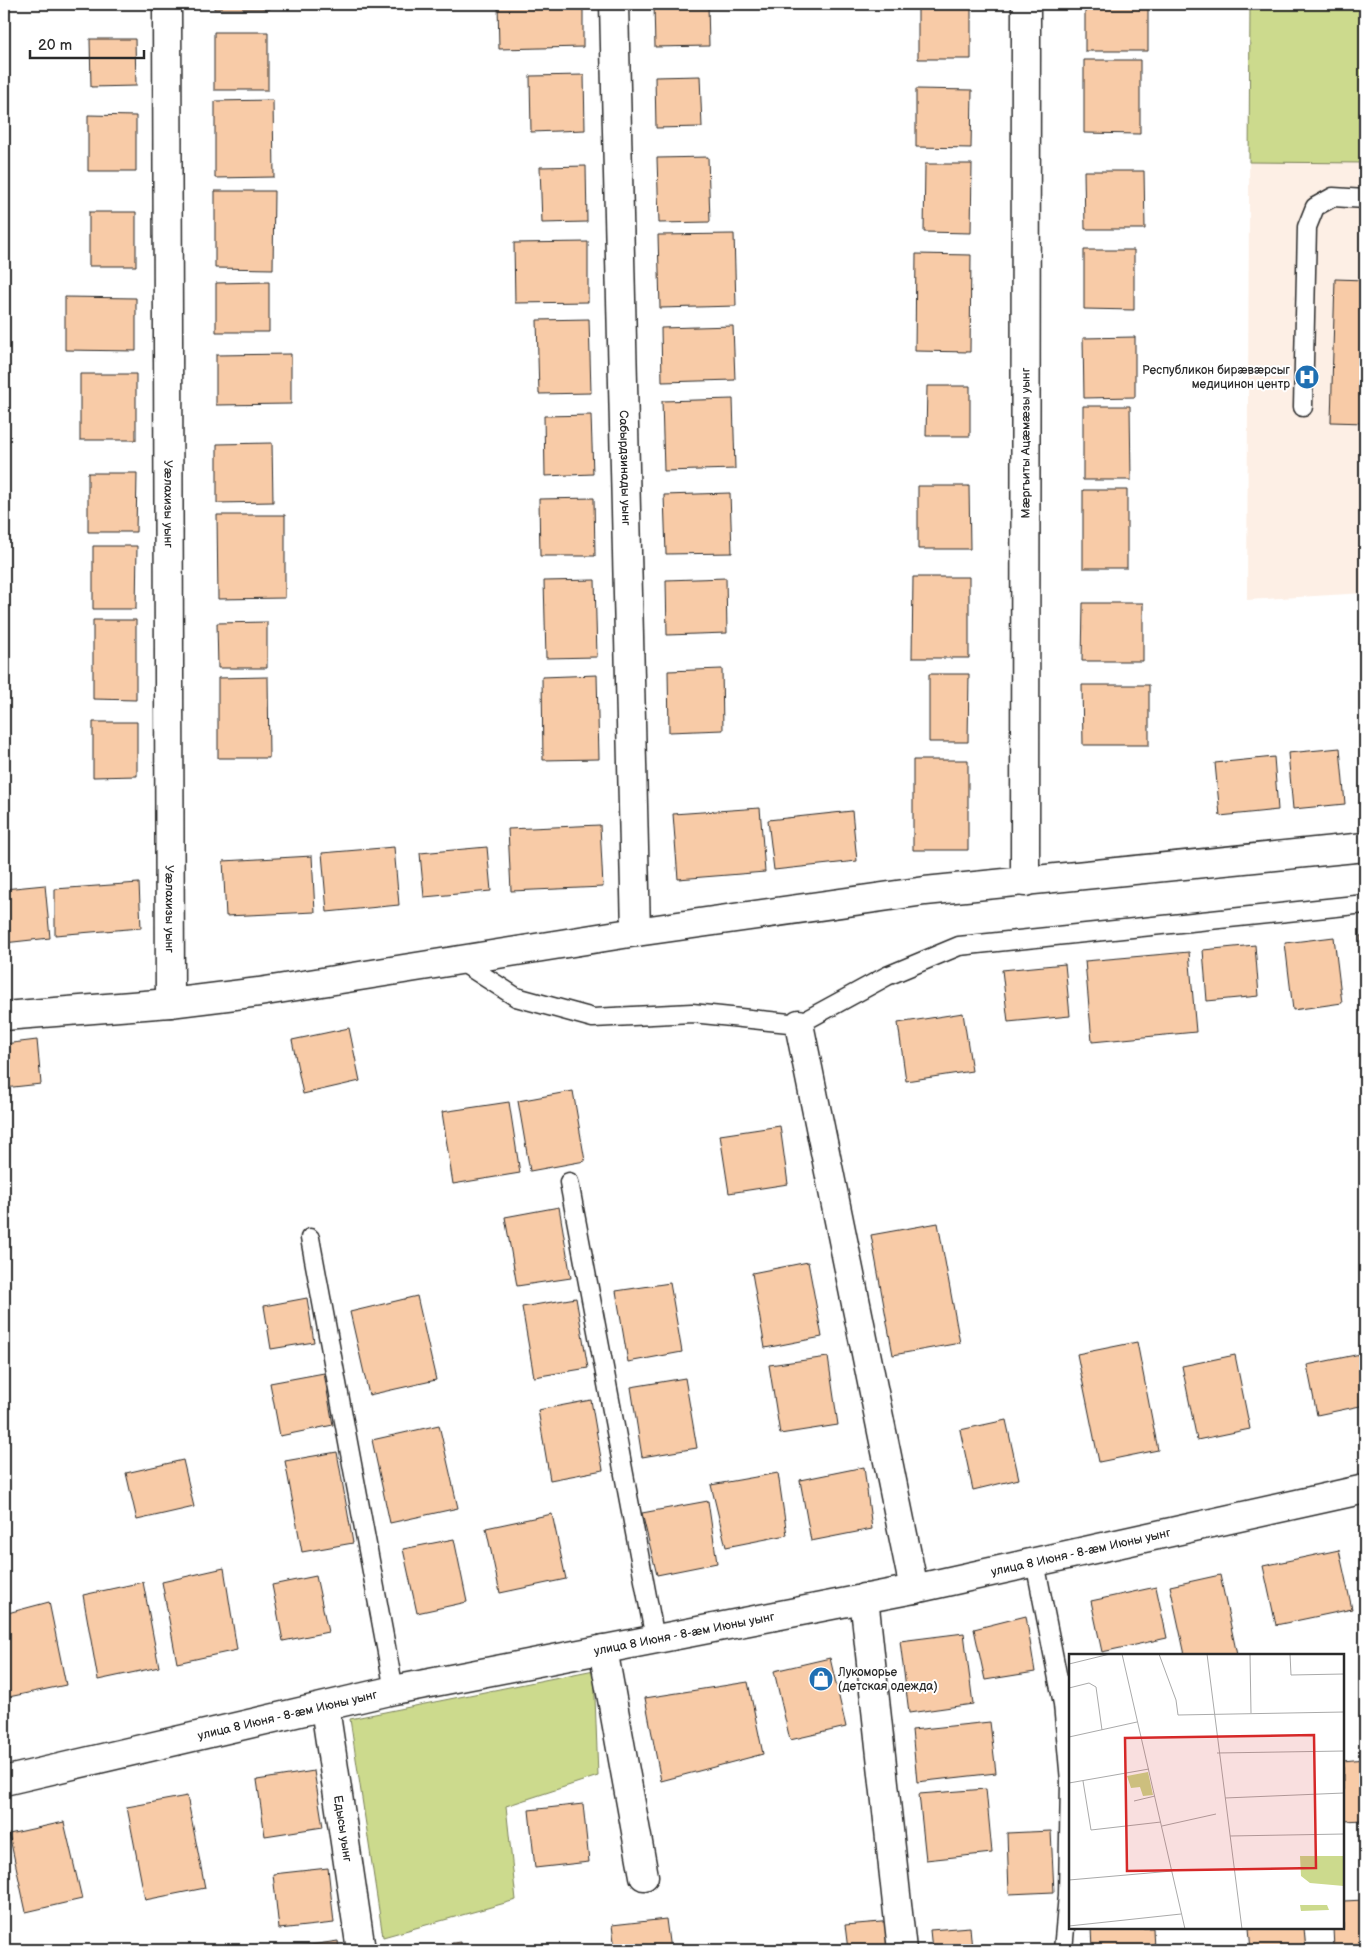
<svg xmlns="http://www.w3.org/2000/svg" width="1369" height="1954" viewBox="0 0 1369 1954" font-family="'Balsamiq Sans',sans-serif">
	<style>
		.built { fill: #fdefe5 }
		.green { fill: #ccda8d; stroke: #7c825c }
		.building { fill: #f8cba7; stroke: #2b2b2b }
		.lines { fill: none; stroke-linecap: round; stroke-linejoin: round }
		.service-casing { stroke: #2b2b2b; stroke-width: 21 }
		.minor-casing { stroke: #2b2b2b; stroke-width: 31 }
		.tertiary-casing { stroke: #2b2b2b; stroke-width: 31 }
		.trunk-casing { stroke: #2b2b2b; stroke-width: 31 }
		.service { stroke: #fff; stroke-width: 18 }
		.minor { stroke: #fff; stroke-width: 28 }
		.tertiary { stroke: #fff; stroke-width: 28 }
		.trunk { stroke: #fff; stroke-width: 28 }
		.labels { text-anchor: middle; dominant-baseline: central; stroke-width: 4; stroke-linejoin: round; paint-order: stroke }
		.poi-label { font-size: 12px; fill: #2b2b2b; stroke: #fff; text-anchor: end }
		.street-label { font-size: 12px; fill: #2b2b2b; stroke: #fff }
		.inset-road { fill: none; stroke: #aaa; stroke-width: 1 }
		.view { fill: #d62828; fill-opacity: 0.15; stroke: #d62828; stroke-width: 2.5 }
		.inset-edge { fill: none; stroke: #2b2b2b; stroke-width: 2.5 }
	</style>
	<rect width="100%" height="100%" fill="#fff"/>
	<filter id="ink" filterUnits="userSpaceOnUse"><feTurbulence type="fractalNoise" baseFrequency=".02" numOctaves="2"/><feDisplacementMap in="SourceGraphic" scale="10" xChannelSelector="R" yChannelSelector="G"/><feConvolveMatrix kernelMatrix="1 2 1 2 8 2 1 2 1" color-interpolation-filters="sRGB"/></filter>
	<g filter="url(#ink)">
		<!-- built -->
		<path class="built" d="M1250 4H1365V593L1247 600Z"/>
		<!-- green -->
		<path class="green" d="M1250 4H1365V163L1249 162Z
			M594 1670 598 1776 506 1806 516 1900 383 1937 350 1719Z"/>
		<!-- building -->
		<path class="building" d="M84 4H136V6H84Z
			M214 4H270V9H214Z
			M498 4H583V47L499 49Z
			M654 4H708L709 46 655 47Z
			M918 4H971V59H918Z
			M1085 4H1148V51H1085Z
			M214 32H268V90H214Z
			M90 39H135L136 86 91 87Z
			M1084 60H1140V134L1084 133Z
			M584 75 585 130 531 132 530 76Z
			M700 76 702 127 656 128 655 77Z
			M916 89 972 90 971 148 916 147Z
			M273 100 274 177 215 178V101Z
			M88 115 136 116V171H88Z
			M708 157 710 222 659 223 657 158Z
			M925 164H972L971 233 924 232Z
			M586 166 587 222 542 223 540 167Z
			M1084 171H1144L1145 229H1085Z
			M215 191H274L273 269 215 268Z
			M89 212H136V266H89Z
			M734 234 736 306 660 308 658 235Z
			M588 242V302L515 303 514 243Z
			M1084 250H1134V310L1084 309Z
			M916 254 971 255 970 352 915 351Z
			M1335 279 1365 280V423L1331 422Z
			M269 282V332H216V283Z
			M65 297 136 298V351L65 350Z
			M589 319 591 393 539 394 537 320Z
			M733 326 735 380 662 382 661 328Z
			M1135 337V397L1084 398 1083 338Z
			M291 354V404L216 405V355Z
			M80 374H136V440H80Z
			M927 386H970V436H926Z
			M733 399 735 469 664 471 662 401Z
			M1083 406H1130L1131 480H1083Z
			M591 415 593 474 545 476 544 416Z
			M272 443 273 502 217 503V444Z
			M88 473H137L136 532H88Z
			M918 486H969L970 549H918Z
			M1083 490H1127V568H1083Z
			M730 493 732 553 666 554 664 495Z
			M594 498 595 556H540L539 499Z
			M217 515H285V598L218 599Z
			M93 546H137L136 609H93Z
			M913 577H969V658H912Z
			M726 578 727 633 667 635 666 580Z
			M595 580 597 657 546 658 544 581Z
			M1083 603H1143V661H1082Z
			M93 620H136V700L93 699Z
			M267 622V668H218L217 623Z
			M722 669 723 730 669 732 668 671Z
			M929 674H969L968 742H929Z
			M597 675 599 759 543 760 542 677Z
			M268 677 269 758H218V678Z
			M1082 685H1149V745H1083Z
			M93 722H137V776L93 777Z
			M1340 748 1345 804 1293 809 1288 753Z
			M1274 757 1278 810 1220 816 1215 763Z
			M913 760H968V850H913Z
			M760 808 765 872 678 879 673 814Z
			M852 811 857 861 774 870 768 820Z
			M600 825 603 887 511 891 508 829Z
			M394 847 399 905 327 912 322 853Z
			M487 847 491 891 424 897 420 853Z
			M312 856 315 912 226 916 223 861Z
			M139 883 141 928 55 935V889Z
			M45 885 50 938 4 943V889Z
			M1365 935V981L1360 936Z
			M1334 937 1342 1003 1293 1010 1285 943Z
			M1255 945 1259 996 1207 1001 1203 950Z
			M1189 952 1196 1032 1092 1042 1085 961Z
			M1065 964 1070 1016 1008 1022 1002 970Z
			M963 1013 972 1071 906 1081 898 1023Z
			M349 1028 360 1081 303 1094 292 1040Z
			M37 1040 41 1084 4 1088V1044Z
			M573 1091 585 1161 530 1171 518 1101Z
			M509 1102 520 1173 453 1184 442 1112Z
			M780 1126 788 1184 729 1193 720 1135Z
			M559 1207 571 1278 517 1286 505 1217Z
			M938 1223 960 1343 893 1355 871 1235Z
			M808 1262 822 1337 765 1348 752 1273Z
			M670 1283 682 1352 628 1362 616 1291Z
			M417 1296 436 1380 369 1395 350 1312Z
			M307 1298 314 1342 271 1349 264 1306Z
			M576 1298 588 1368 534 1377 522 1307Z
			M1137 1342 1158 1450 1099 1462 1077 1354Z
			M1365 1353V1405L1317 1415 1307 1365Z
			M1235 1355 1250 1429 1197 1440 1182 1366Z
			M828 1357 838 1425 780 1434 769 1365Z
			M324 1373 333 1425 280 1436 270 1383Z
			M685 1378 697 1448 642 1457 631 1387Z
			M591 1400 603 1470 550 1480 538 1410Z
			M1006 1420 1019 1479 973 1490 960 1430Z
			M439 1425 458 1508 390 1523 372 1440Z
			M337 1452 353 1543 302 1552 285 1461Z
			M183 1460 194 1507 137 1520 126 1473Z
			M864 1467 872 1529 811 1541 800 1480Z
			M778 1473 787 1535 726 1547 711 1485Z
			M708 1501 717 1563 657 1575 642 1513Z
			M552 1514 566 1579 500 1593 486 1528Z
			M454 1539 467 1602 417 1613 403 1549Z
			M1339 1550 1352 1609 1276 1625 1263 1566Z
			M224 1568 237 1650 177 1663 162 1582Z
			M1220 1575 1237 1655H1185L1170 1586Z
			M316 1576 328 1632 283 1641 272 1585Z
			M143 1582 159 1667 98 1680 83 1595Z
			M1156 1587 1167 1638 1102 1652 1091 1601Z
			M49 1602 66 1685 4 1698V1614Z
			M1026 1616 1035 1672 985 1680 974 1629Z
			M964 1633 973 1704 909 1713 900 1641Z
			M830 1658 846 1727 790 1740 774 1671Z
			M748 1682 763 1754 661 1781 645 1698Z
			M990 1722 996 1773 917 1782 912 1730Z
			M1364 1759 1365 1820 1343 1821V1761Z
			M314 1771 323 1827 265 1836 257 1780Z
			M986 1789 992 1853 926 1860 919 1794Z
			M187 1796 205 1888 145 1900 127 1807Z
			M583 1804 589 1862 535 1868 529 1810Z
			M64 1822 82 1899 26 1912 9 1834Z
			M1051 1831 1054 1892 1009 1894 1007 1833Z
			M328 1868 334 1923 279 1929 273 1874Z
			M1365 1900V1950H1334L1333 1928H1343V1901Z
			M666 1919 670 1950H615L612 1925Z
			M893 1921 895 1950H848L845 1925Z
			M970 1927 972 1950H932L930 1930Z
			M1091 1928H1153L1154 1950H1092Z
			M1249 1928H1304L1306 1950H1251Z
			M338 1941 339 1950H291L290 1948Z
			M460 1942 461 1950H408Z"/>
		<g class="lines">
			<defs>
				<path id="service" d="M1303 407 1307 227 1315 207 1333 197 1365 199
					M460 961 516 997 593 1018 692 1013 799 1024 887 976 959 946 1365 904
					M569 1182 655 1639
					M310 1238 394 1690
					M1035 1562 1063 1704 1070 1781 1068 1895 1063 1950"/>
				<g id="minor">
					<path id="s1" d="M167 4 170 1003"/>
					<path id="s2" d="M614 4 636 932"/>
					<path id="s3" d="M1025 882 1026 4"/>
					<path d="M799 1024 914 1589"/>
					<path d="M864 1598 902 1950"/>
					<path d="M603 1649 644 1876"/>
					<path id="s4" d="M325 1708 361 1950"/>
				</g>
				<path id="tertiary" d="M4 1016 170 1003 259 992 636 932 925 891 1365 847"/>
				<g id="trunk">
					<path id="s5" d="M4 1781 394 1690 914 1589 1365 1489"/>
				</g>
			</defs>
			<!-- service casing -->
			<use href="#service" class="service-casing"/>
			<!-- minor casing -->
			<use href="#minor" class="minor-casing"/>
			<!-- tertiary casing -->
			<use href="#tertiary" class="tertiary-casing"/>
			<!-- trunk casing -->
			<use href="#trunk" class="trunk-casing"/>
			<!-- service -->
			<use href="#service" class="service"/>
			<!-- minor -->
			<use href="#minor" class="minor"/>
			<!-- tertiary -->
			<use href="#tertiary" class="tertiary"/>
			<!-- trunk -->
			<use href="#trunk" class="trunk"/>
		</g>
	</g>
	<!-- icons -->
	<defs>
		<symbol id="hospital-disc" viewBox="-11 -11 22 22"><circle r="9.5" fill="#1f6fb2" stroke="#fff"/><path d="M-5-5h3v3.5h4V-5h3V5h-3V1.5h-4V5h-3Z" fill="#fff"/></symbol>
		<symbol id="shop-disc" viewBox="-11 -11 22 22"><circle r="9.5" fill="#1f6fb2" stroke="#fff"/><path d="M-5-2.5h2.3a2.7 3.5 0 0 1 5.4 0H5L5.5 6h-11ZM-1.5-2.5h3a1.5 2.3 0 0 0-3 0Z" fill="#fff"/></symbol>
	</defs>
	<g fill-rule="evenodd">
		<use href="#hospital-disc" x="1293" y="363" width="28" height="28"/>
		<use href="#shop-disc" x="807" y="1665" width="28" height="28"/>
	</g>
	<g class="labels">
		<!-- poi labels -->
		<g class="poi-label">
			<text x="1290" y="370">Республикон бирæвæрсыг<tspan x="1290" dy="14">медицинон центр</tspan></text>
			<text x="838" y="1672" text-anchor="start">Лукоморье<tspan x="838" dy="14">(детская одежда)</tspan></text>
		</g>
		<!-- street labels -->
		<g class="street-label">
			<text stroke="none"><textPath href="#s3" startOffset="439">Мӕргъиты Ацӕмӕзы уынг</textPath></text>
			<text stroke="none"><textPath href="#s2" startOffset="464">Сабырдзинады уынг</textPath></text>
			<text stroke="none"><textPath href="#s1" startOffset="500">Уӕлахизы уынг</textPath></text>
			<text stroke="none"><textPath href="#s1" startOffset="905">Уӕлахизы уынг</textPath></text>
			<text stroke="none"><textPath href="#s5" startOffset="1101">улица 8 Июня - 8-ӕм Июны уынг</textPath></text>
			<text stroke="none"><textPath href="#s5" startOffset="696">улица 8 Июня - 8-ӕм Июны уынг</textPath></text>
			<text stroke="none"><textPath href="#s5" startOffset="291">улица 8 Июня - 8-ӕм Июны уынг</textPath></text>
			<text stroke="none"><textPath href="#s4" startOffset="122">Едысы уынг</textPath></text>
		</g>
	</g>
	<!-- overview -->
	<g transform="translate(1069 1654)">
		<rect width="275" height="275" fill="#fff"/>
		<path d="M79 118 84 141 74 142 71 133 62 134 58 122ZM231 202H275V232L241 229 232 222ZM231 251H258L260 256 232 257Z" fill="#ccda8d"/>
		<path class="inset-road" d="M53 0 116 275M90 0 107 46 109 61 275 58M138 0 173 275M181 0 182 59M221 0 222 21 275 20M0 10 41 0M0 34 20 29 27 33 33 76M0 83 68 68M148 99 275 97M14 127 22 176 92 168M0 129 80 115M156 144 275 139M65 147 86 142M93 172 147 160M161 182 275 180M0 226 103 217M0 272 112 260"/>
		<path class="view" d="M245 81 247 214 58 217 56 84Z"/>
		<rect width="275" height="275" class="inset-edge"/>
	</g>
	<!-- margin -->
	<rect width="1369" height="1954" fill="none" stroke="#fff" stroke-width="20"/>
	<rect x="10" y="10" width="1349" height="1934" fill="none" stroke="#2b2b2b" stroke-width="2" filter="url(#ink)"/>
	<!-- scale -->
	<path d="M30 50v8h114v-8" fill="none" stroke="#2b2b2b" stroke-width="2.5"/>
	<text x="38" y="50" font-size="15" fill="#2b2b2b" stroke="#ffffff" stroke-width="4" paint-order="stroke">20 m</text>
</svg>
